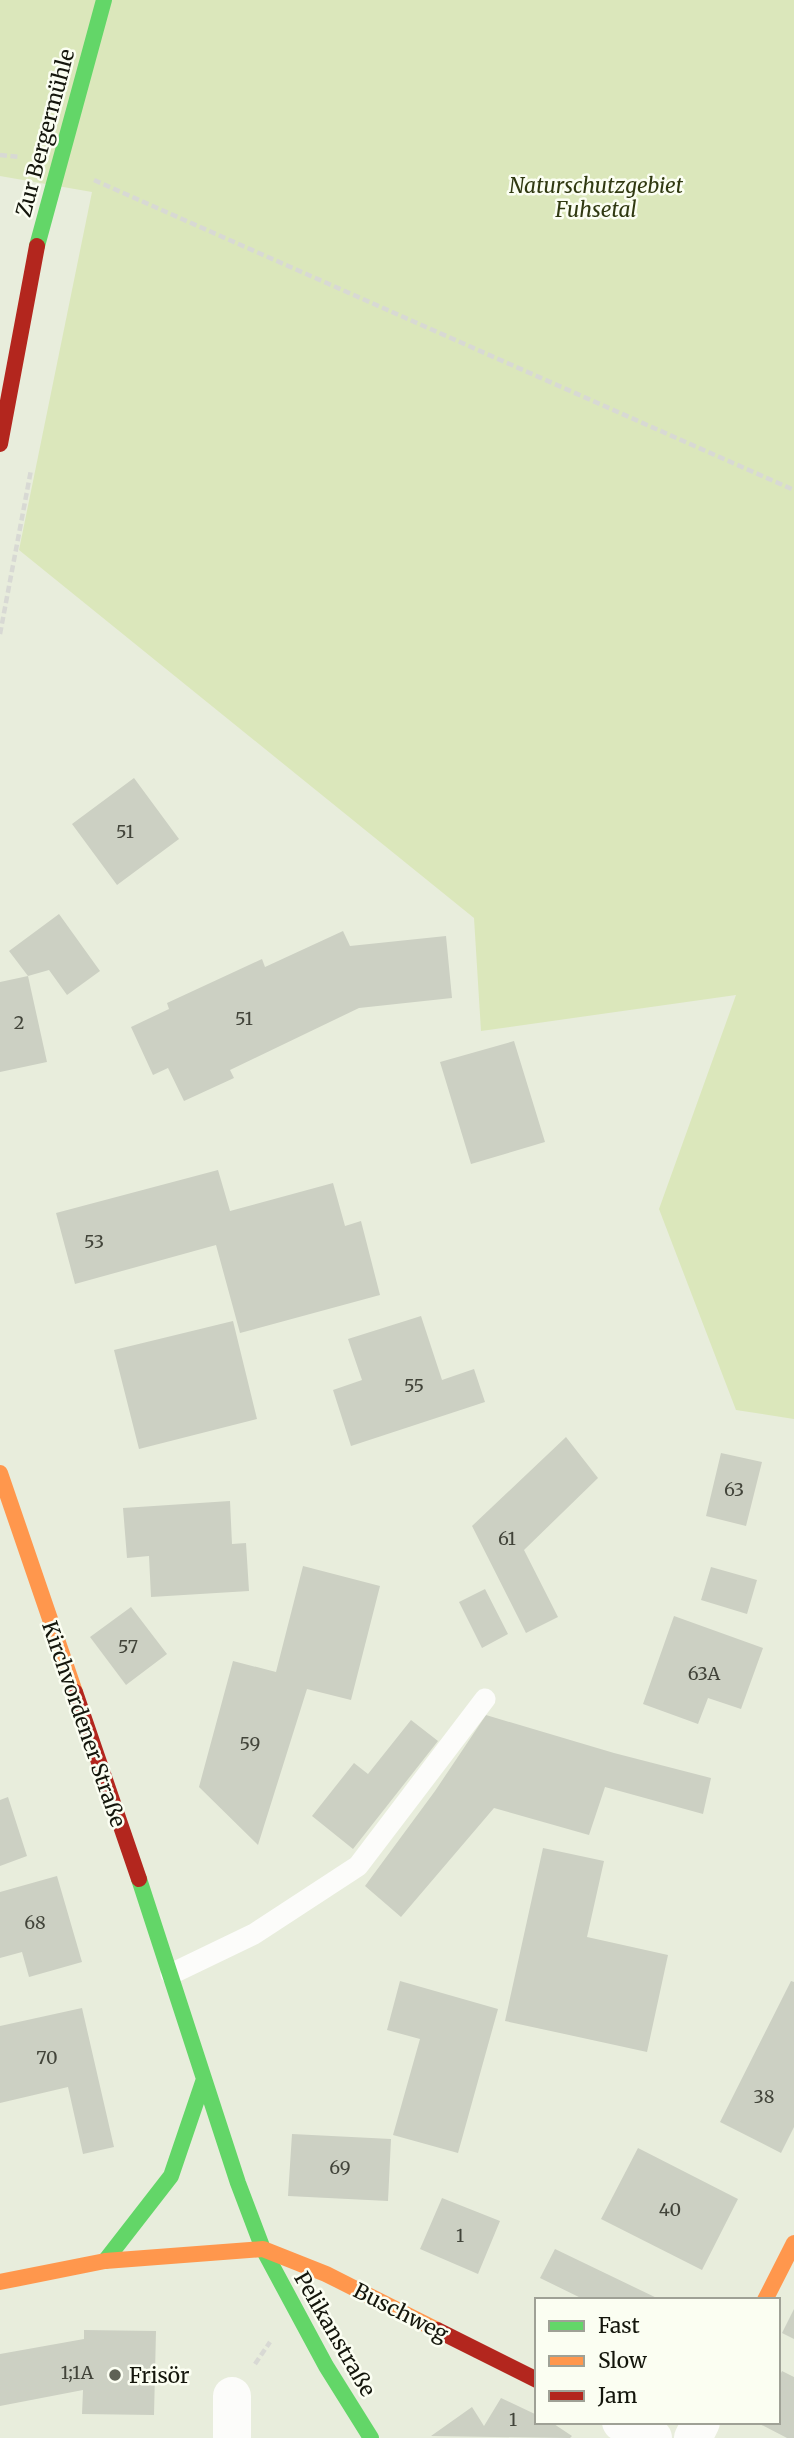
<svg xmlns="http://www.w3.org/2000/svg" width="794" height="2438" viewBox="0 0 794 2438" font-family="Merriweather,serif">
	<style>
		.green { fill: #dbe7bb }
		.building { fill: #ccd0c3 }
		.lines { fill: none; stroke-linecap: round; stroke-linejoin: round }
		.path { stroke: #d8d9d4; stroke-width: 4.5; stroke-dasharray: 7 3.5; stroke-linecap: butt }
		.lane { stroke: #fcfcfa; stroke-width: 21 }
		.street { stroke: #fcfcfa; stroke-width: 38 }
		.fast { stroke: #63d668; stroke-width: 16 }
		.slow { stroke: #ff974d; stroke-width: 16 }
		.jam { stroke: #b3261e; stroke-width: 16 }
		.poi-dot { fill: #5e6155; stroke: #fbfef2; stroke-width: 2.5 }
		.labels { text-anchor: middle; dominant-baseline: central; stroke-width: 5; stroke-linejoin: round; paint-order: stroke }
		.number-label { font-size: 18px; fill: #42443a }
		.street-label { font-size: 21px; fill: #14160c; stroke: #fbfef2 }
		.park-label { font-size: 21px; font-style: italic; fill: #303911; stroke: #fbfef2 }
		.poi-label { font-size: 21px; fill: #14160c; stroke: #fbfef2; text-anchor: start }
	</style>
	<rect width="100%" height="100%" fill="#e8eddc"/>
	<!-- green -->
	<path class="green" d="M0 0H794V1419L736 1410 659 1209 736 995 481 1031 474 918 19 550 92 192 0 176Z"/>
	<!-- building -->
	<path class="building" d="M134 778 179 839 117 885 72 824Z
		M59 914 100 971 67 995 49 970 28 976 9 951Z
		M343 931 350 946 446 936 452 998 359 1008 230 1070 234 1078 184 1101 168 1068 153 1075 131 1027 169 1009 167 1003 262 959 265 967Z
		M28 976 47 1062 0 1072V982Z
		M514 1041 545 1142 471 1164 440 1062Z
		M218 1170 230 1211 333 1183 345 1226 361 1221 380 1295 240 1333 216 1245 75 1284 56 1213Z
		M421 1316 442 1380 474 1369 485 1402 351 1446 333 1390 362 1380 348 1339Z
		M233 1321 257 1419 139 1449 114 1350Z
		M566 1437 598 1478 524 1550 558 1617 526 1633 472 1526Z
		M721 1453 762 1462 746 1526 706 1516Z
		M230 1501 232 1544 246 1543 249 1591 151 1597 149 1556 127 1558 123 1508Z
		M303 1566 380 1586 351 1700 307 1689 258 1845 199 1787 233 1661 276 1672Z
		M711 1567 757 1580 747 1614 701 1600Z
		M485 1589 508 1634 482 1648 459 1602Z
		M131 1607 167 1654 126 1685 90 1637Z
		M674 1616 763 1648 741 1709 708 1698 698 1724 643 1704Z
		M486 1715 614 1753 711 1778 703 1814 605 1787 589 1835 494 1808 401 1917 365 1886 435 1791Z
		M411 1720 438 1741 353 1849 312 1816 354 1763 368 1774Z
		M8 1797 27 1856 0 1866V1800Z
		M543 1848 604 1861 587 1937 668 1955 647 2052 505 2021Z
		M57 1876 82 1962 29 1977 22 1952 0 1958V1892Z
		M400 1981 498 2009 458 2153 393 2135 420 2039 387 2030Z
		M791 1981 794 1982V2127L781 2153 720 2122Z
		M82 2008 114 2147 83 2154 68 2087 0 2103V2026Z
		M292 2134 391 2139 388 2201 288 2196Z
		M638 2148 738 2199 702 2270 601 2219Z
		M442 2198 500 2221 478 2274 420 2249Z
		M555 2249 661 2300H585L540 2278Z
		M794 2309V2339L782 2333Z
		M84 2330 156 2331 154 2415 82 2414 83 2390 0 2406V2354L84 2339Z
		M782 2371 794 2377V2438H787L756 2422H778V2379Z
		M501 2398 537 2415V2422H551L572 2436 570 2438 431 2436 472 2407 484 2426Z"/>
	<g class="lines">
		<!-- path -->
		<path class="path" d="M0 155 19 157
			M94 180 794 490
			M0 634 31 470
			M255 2364 270 2342"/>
		<!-- lane -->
		<path class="lane" d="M171 1974 254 1934 358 1866 485 1699"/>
		<!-- street -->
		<path class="street" d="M232 2396V2438
			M621 2422 653 2438
			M693 2438 701 2422"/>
		<!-- fast -->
		<path class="fast" d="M37 246 104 0
			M139 1879 238 2183 263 2249 326 2366 371 2438
			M105 2261 171 2176 204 2079"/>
		<!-- slow -->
		<path class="slow" d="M0 1473 75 1692
			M0 2282 105 2261 263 2249 326 2274 437 2330
			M765 2300 794 2243"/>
		<!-- jam -->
		<path class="jam" d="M0 444 37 246
			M75 1692 139 1879
			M437 2330 537 2380"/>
	</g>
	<!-- markers -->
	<circle class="poi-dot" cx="115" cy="2375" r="7"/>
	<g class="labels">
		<!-- number labels -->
		<g class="number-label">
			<text x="125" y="831">51</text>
			<text x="244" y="1018">51</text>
			<text x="19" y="1022">2</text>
			<text x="94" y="1241">53</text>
			<text x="414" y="1385">55</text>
			<text x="734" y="1489">63</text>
			<text x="507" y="1538">61</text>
			<text x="128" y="1646">57</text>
			<text x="704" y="1673">63A</text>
			<text x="250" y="1743">59</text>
			<text x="35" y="1922">68</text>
			<text x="47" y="2057">70</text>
			<text x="764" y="2096">38</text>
			<text x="340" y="2167">69</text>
			<text x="670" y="2209">40</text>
			<text x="460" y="2235">1</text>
			<text x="77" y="2372">1;1A</text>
			<text x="513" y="2419">1</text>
		</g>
		<!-- street labels -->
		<g class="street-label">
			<text transform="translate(45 133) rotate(-75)">Zur Bergermühle</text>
			<text transform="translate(84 1724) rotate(71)">Kirchvordener Straße</text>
			<text transform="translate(401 2312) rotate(27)">Buschweg</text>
			<text transform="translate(335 2334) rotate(60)">Pelikanstraße</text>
		</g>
		<!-- park labels -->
		<g class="park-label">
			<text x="596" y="185">Naturschutzgebiet<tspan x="596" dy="24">Fuhsetal</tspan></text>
		</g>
		<!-- poi labels -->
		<g class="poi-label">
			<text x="129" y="2375">Frisör</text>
		</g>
	</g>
	<!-- legend -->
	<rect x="535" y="2298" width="245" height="126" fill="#fbfef2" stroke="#9fa196" stroke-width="2"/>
	<rect x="549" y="2321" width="35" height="10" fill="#63d668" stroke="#9fa196" stroke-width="2"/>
	<text x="598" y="2333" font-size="21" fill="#14160c">Fast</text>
	<rect x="549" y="2356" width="35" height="10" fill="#ff974d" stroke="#9fa196" stroke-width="2"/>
	<text x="598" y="2368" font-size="21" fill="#14160c">Slow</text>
	<rect x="549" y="2391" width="35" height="10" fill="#b3261e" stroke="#9fa196" stroke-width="2"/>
	<text x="598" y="2403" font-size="21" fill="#14160c">Jam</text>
</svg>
